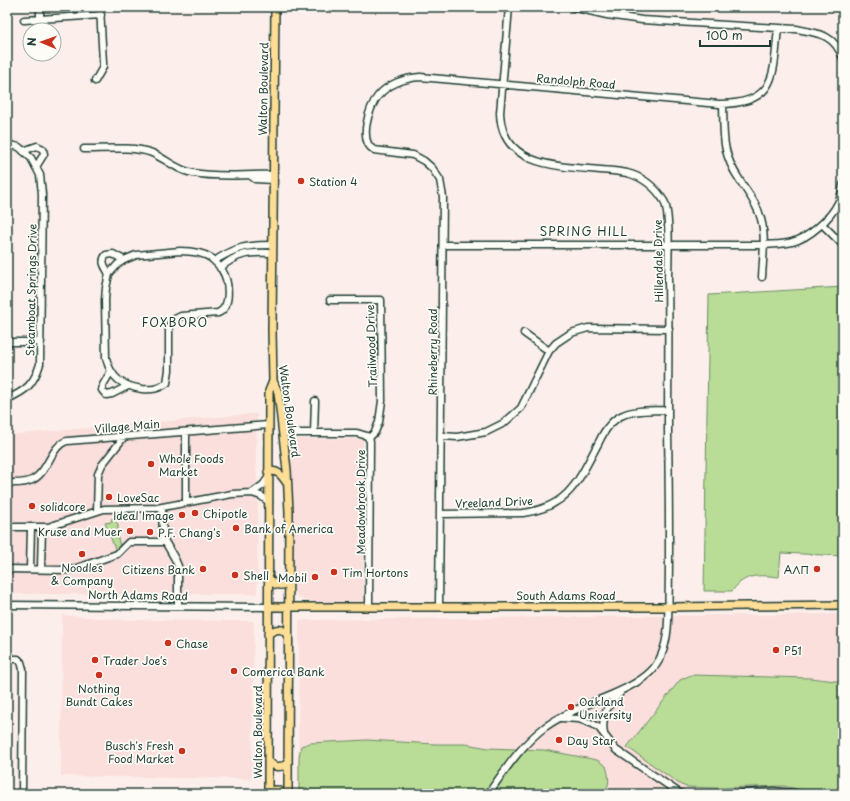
<svg xmlns="http://www.w3.org/2000/svg" width="850" height="801" viewBox="0 0 850 801" font-family="'Playpen Sans',sans-serif">
	<style>
		.built { fill: #fadfdc }
		.green { fill: #b9dc97; stroke: #6c8c66 }
		.lines { fill: none; stroke-linecap: round; stroke-linejoin: round }
		.minor-casing { stroke: #1f3d34; stroke-width: 9 }
		.major-casing { stroke: #1f3d34; stroke-width: 10 }
		.minor { stroke: #fdfcf7; stroke-width: 6 }
		.major { stroke: #fedd96; stroke-width: 7 }
		.poi-dot { fill: #c8321e; stroke: #fdfcf7; stroke-width: 1.5 }
		.labels { text-anchor: middle; dominant-baseline: central; stroke-width: 3.5; stroke-linejoin: round; paint-order: stroke }
		.street-label { font-size: 11px; fill: #1f3d34; stroke: #fdfcf7 }
		.poi-label { font-size: 11px; fill: #1f3d34; stroke: #fdfcf7; text-anchor: start }
		.neighbourhood-label { font-size: 12px; letter-spacing: 1px; fill: #1f3d34; stroke: #fdfcf7 }
	</style>
	<rect width="100%" height="100%" fill="#fcefeb"/>
	<filter id="ink" filterUnits="userSpaceOnUse"><feTurbulence type="fractalNoise" baseFrequency=".025" numOctaves="2"/><feDisplacementMap in="SourceGraphic" scale="8" xChannelSelector="R" yChannelSelector="G"/><feConvolveMatrix kernelMatrix="1 2 1 2 8 2 1 2 1" color-interpolation-filters="sRGB"/></filter>
	<g filter="url(#ink)">
		<!-- built -->
		<path class="built" d="M251 414H257L256 459 258 505 257 594H7V435Z
			M286 439H363V603L305 601 297 597 294 590V538Z
			M843 614V794H298L299 620Z
			M62 615 124 620 254 621 252 779 61 776Z"/>
		<!-- green -->
		<path class="green" d="M843 287V556L781 553 779 577C758 575 746 573 732 591H704L709 295Z
			M112 518 118 524V538L120 546 119 549 116 551 105 523 111 522Z
			M691 675 811 678 843 682V794H818L784 786 716 788 687 787 681 785 627 747 680 680Z
			M367 740 435 744H466L488 748 544 750 597 760 606 766C609 776 611 786 603 794H299V757L301 746 310 743Z"/>
		<g class="lines">
			<defs>
				<path id="minor" d="M40 7V18
					M572 7 607 15 642 20 796 29C818 33 834 34 843 58
					M24 20 101 15
					M95 81 103 67V63L100 7
					M723 104C724 134 721 152 739 179 747 192 757 203 761 219 766 237 763 258 762 277
					M7 144 19 147 31 158 40 175 42 194 40 364C34 384 26 391 7 399
					M84 149C105 149 133 146 152 153 166 159 178 171 193 173 220 178 246 174 273 175
					M23 151 37 146 43 149 44 154 36 167
					M251 176 255 179 273 180
					M822 224 841 243
					M443 245H761C771 244 782 245 792 242 809 238 830 219 838 203 841 197 842 191 843 185
					M180 251C190 251 202 252 211 258 214 261 220 266 222 270 229 281 232 307 218 313L181 316 173 320 169 327V370L167 383C159 389 152 390 142 389 122 386 111 378 106 358L105 300 106 288 109 274 118 264 124 260 136 255Z
					M214 261C237 247 245 245 272 245
					M220 268C238 253 249 252 272 253
					M109 274C106 268 100 262 106 255L113 254 124 260
					M330 300H381L382 401 379 422 375 432 369 438
					M524 333 549 351
					M7 342H41
					M111 371 103 385 102 390 106 395 112 394 128 386
					M186 432V503
					M283 433H357L367 436 370 441 369 606
					M314 433 315 401
					M442 436 457 437 486 432 504 423 521 408 549 351 556 343 571 333 588 328 669 329
					M7 483C15 483 24 484 32 480 48 473 51 445 67 441L269 425
					M252 493 263 485 268 478
					M162 507 163 538 175 559 178 566V605
					M97 511 98 474 102 465 124 437
					M441 514 523 513C570 507 579 479 599 442 604 431 611 420 623 415 636 409 654 411 668 410
					M7 527H48L104 509 157 508 232 494 252 493 261 496 269 502
					M7 569 68 570 74 569 117 554 129 542H165
					M30 569 31 527
					M41 569 42 527
					M7 605 268 607
					M439 606 443 197 440 180 432 168 424 161 413 155 374 150C358 141 369 107 378 96 388 84 405 78 420 77L719 104C778 104 773 74 778 28
					M7 659H18L21 662 23 669 22 794
					M562 718 579 719 593 724 599 728 616 750 681 794
					M604 734C601 717 607 704 620 693
					M488 794C505 770 521 745 545 727 565 713 589 704 611 695 649 679 666 666 668 622 670 558 669 494 668 430 668 380 669 330 668 279 668 263 671 214 664 201 656 188 643 177 627 173 584 164 502 178 500 113L509 7
					M731 794 774 791 801 794"/>
				<path id="major" d="M275 7 272 330 273 381 278 392 287 470 289 512 288 794
					M268 472C278 469 282 476 287 483
					M268 577C274 586 280 587 289 583
					M268 607H669L843 605
					M268 634C276 628 284 627 288 637
					M268 760C274 768 279 768 288 764
					M268 791 277 790 285 794
					M268 794 269 391 273 381"/>
			</defs>
			<!-- minor casing -->
			<use href="#minor" class="minor-casing"/>
			<!-- major casing -->
			<use href="#major" class="major-casing"/>
			<!-- minor -->
			<use href="#minor" class="minor"/>
			<!-- major -->
			<use href="#major" class="major"/>
		</g>
	</g>
	<!-- markers -->
	<g class="poi-dot">
		<circle cx="301" cy="181" r="4"/>
		<circle cx="151" cy="464" r="4"/>
		<circle cx="109" cy="497" r="4"/>
		<circle cx="32" cy="506" r="4"/>
		<circle cx="195" cy="513" r="4"/>
		<circle cx="182" cy="515" r="4"/>
		<circle cx="236" cy="528" r="4"/>
		<circle cx="130" cy="531" r="4"/>
		<circle cx="150" cy="532" r="4"/>
		<circle cx="82" cy="554" r="4"/>
		<circle cx="203" cy="569" r="4"/>
		<circle cx="817" cy="569" r="4"/>
		<circle cx="334" cy="572" r="4"/>
		<circle cx="235" cy="575" r="4"/>
		<circle cx="315" cy="577" r="4"/>
		<circle cx="168" cy="643" r="4"/>
		<circle cx="776" cy="650" r="4"/>
		<circle cx="95" cy="660" r="4"/>
		<circle cx="234" cy="671" r="4"/>
		<circle cx="99" cy="675" r="4"/>
		<circle cx="571" cy="707" r="4"/>
		<circle cx="559" cy="740" r="4"/>
		<circle cx="182" cy="751" r="4"/>
	</g>
	<g class="labels">
		<!-- street labels -->
		<g class="street-label">
			<text transform="translate(576 81) rotate(5)">Randolph Road</text>
			<text transform="translate(263 89) rotate(-89)">Walton Boulevard</text>
			<text transform="translate(658 261) rotate(-91)">Hillendale Drive</text>
			<text transform="translate(31 290) rotate(-89)">Steamboat Springs Drive</text>
			<text transform="translate(371 346) rotate(-92)">Trailwood Drive</text>
			<text transform="translate(432 352) rotate(-90)">Rhineberry Road</text>
			<text transform="translate(290 411) rotate(82)">Walton Boulevard</text>
			<text transform="translate(127 426) rotate(-5)">Village Main</text>
			<text transform="translate(360 502) rotate(-90)">Meadowbrook Drive</text>
			<text transform="translate(494 502) rotate(-2)">Vreeland Drive</text>
			<text transform="translate(138 595) rotate(1)">North Adams Road</text>
			<text x="566" y="595">South Adams Road</text>
			<text transform="translate(257 732) rotate(-90)">Walton Boulevard</text>
		</g>
		<!-- poi labels -->
		<g class="poi-label">
			<text x="309" y="181">Station 4</text>
			<text x="159" y="458">Whole Foods<tspan x="159" dy="13">Market</tspan></text>
			<text x="117" y="497">LoveSac</text>
			<text x="40" y="506">solidcore</text>
			<text x="203" y="513">Chipotle</text>
			<text x="174" y="515" text-anchor="end">Ideal Image</text>
			<text x="244" y="528">Bank of America</text>
			<text x="122" y="531" text-anchor="end">Kruse and Muer</text>
			<text x="158" y="532">P.F. Chang's</text>
			<text x="82" y="567" text-anchor="middle">Noodles<tspan x="82" dy="13">&amp; Company</tspan></text>
			<text x="195" y="569" text-anchor="end">Citizens Bank</text>
			<text x="809" y="569" text-anchor="end">AΛΠ</text>
			<text x="342" y="572">Tim Hortons</text>
			<text x="243" y="575">Shell</text>
			<text x="307" y="577" text-anchor="end">Mobil</text>
			<text x="176" y="643">Chase</text>
			<text x="784" y="650">P51</text>
			<text x="103" y="660">Trader Joe's</text>
			<text x="242" y="671">Comerica Bank</text>
			<text x="99" y="688" text-anchor="middle">Nothing<tspan x="99" dy="13">Bundt Cakes</tspan></text>
			<text x="579" y="701">Oakland<tspan x="579" dy="13">University</tspan></text>
			<text x="567" y="740">Day Star</text>
			<text x="174" y="745" text-anchor="end">Busch's Fresh<tspan x="174" dy="13">Food Market</tspan></text>
		</g>
		<!-- neighbourhood labels -->
		<g class="neighbourhood-label">
			<text x="584" y="231">SPRING HILL</text>
			<text x="175" y="322">FOXBORO</text>
		</g>
	</g>
	<!-- margin -->
	<rect width="850" height="801" fill="none" stroke="#fdfcf7" stroke-width="24"/>
	<rect x="12" y="12" width="826" height="777" fill="none" stroke="#1f3d34" stroke-width="1.5" filter="url(#ink)"/>
	<!-- north arrow -->
	<g transform="translate(42 42) rotate(272)"><circle r="19" fill="#fdfcf7" stroke="#a4b0a9"/>
	<path d="M0-3L7 15L0 10L-7 15Z" fill="#c8321e"/>
	<text y="-6" font-size="11" font-weight="bold" text-anchor="middle" fill="#1f3d34">N</text>
	</g>
	<!-- scale -->
	<path d="M700 40v6h70v-6" fill="none" stroke="#1f3d34" stroke-width="2"/>
	<text x="706" y="40" font-size="12" fill="#1f3d34" stroke="#fdfcf7" stroke-width="3" paint-order="stroke">100 m</text>
</svg>
